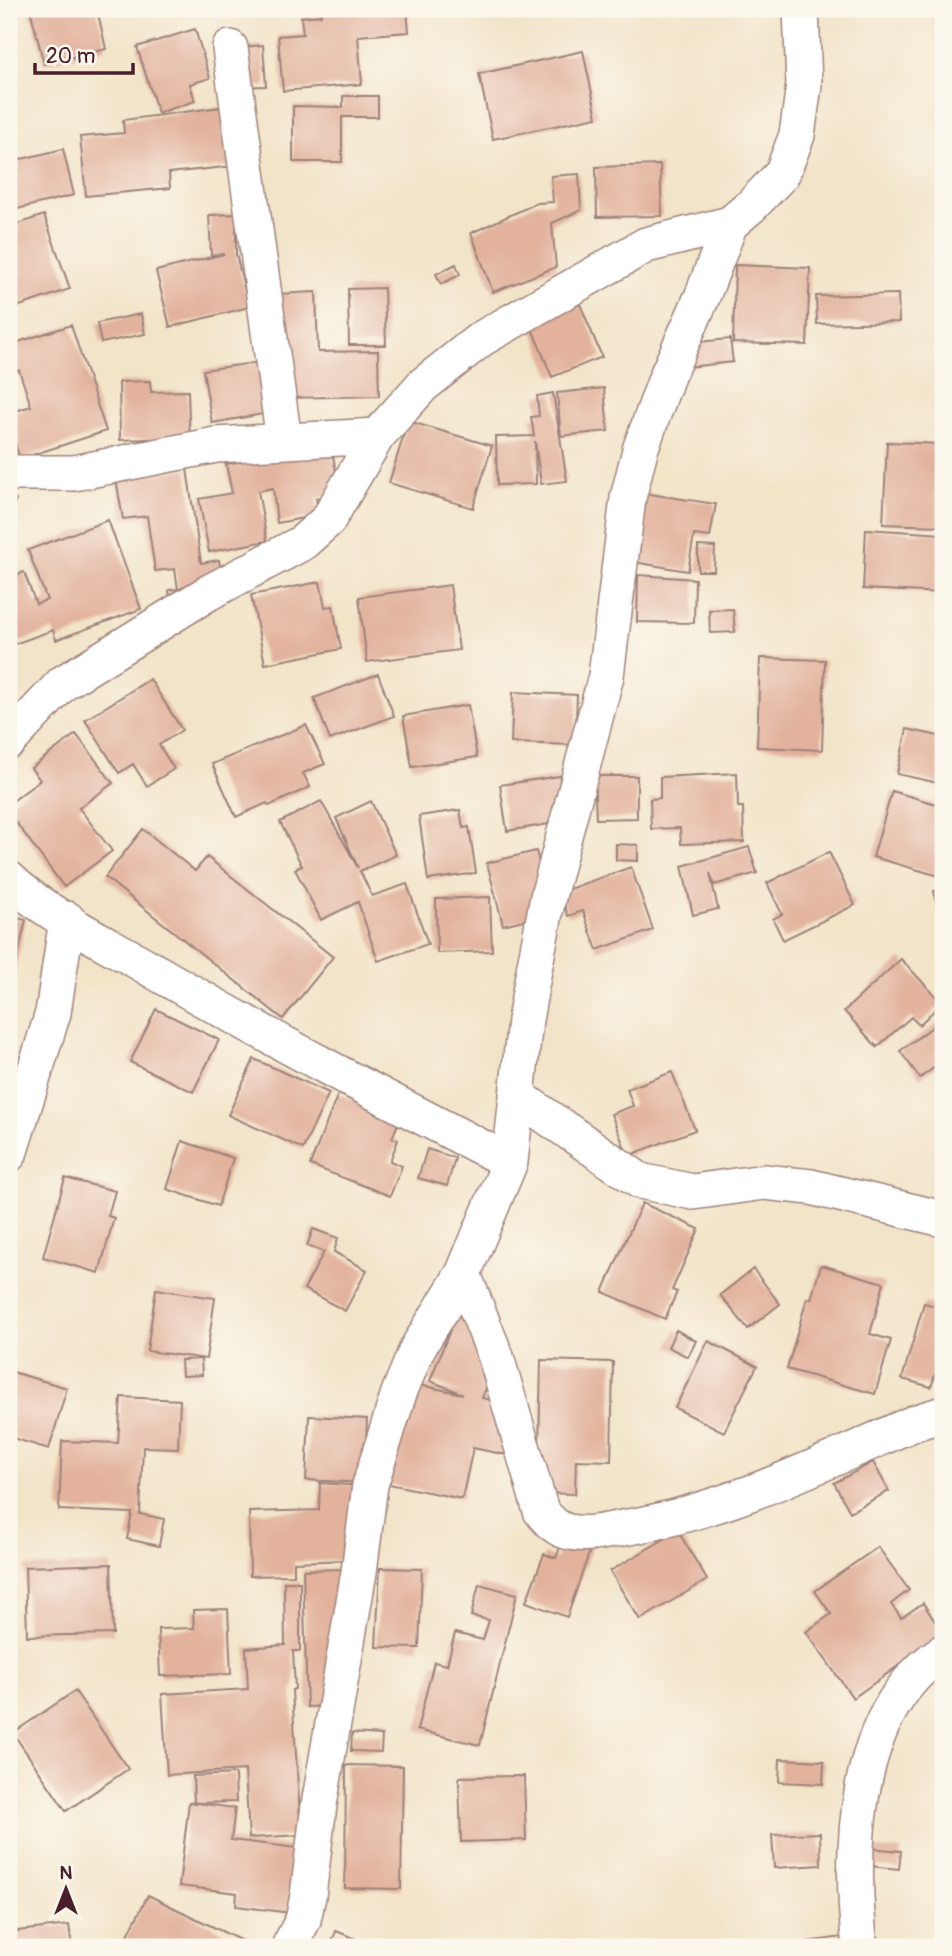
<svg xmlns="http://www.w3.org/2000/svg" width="952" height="1956" viewBox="0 0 952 1956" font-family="Pangolin,sans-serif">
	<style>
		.building { fill: #e2b29d }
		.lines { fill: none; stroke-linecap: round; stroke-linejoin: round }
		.minor-casing { stroke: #9e827a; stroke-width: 38 }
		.minor { stroke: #fff; stroke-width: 35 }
	</style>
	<rect width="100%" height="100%" fill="#fbf7ec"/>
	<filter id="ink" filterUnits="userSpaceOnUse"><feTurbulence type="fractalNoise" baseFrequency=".0143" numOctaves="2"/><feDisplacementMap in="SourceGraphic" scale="14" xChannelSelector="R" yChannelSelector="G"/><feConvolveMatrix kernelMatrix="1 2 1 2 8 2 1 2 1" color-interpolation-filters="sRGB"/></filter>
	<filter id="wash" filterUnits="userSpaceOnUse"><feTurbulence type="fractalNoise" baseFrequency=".00686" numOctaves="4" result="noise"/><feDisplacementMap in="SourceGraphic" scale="28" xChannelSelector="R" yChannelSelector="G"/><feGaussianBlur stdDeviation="1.57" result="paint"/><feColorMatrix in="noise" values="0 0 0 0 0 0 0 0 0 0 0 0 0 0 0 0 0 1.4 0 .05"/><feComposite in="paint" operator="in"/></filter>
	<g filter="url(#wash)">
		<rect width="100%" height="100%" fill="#f2e4c9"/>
		<g id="blocks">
			<!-- building -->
			<path class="building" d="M30 9H97L106 49 44 64Z
				M320 9H407L409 32 358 36 362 84 283 91 278 36 303 34 301 17 321 15Z
				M195 29 210 78 190 84 195 101 158 113 137 47Z
				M263 45 266 86 243 87 241 47Z
				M9 51 14 71 9 72Z
				M583 51 597 117 493 139 479 74Z
				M343 96H378V117H342V162H293V106L343 107Z
				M229 106 234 166 169 173 170 188 86 196 80 137 124 133 123 120Z
				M63 149 74 195 9 211V162Z
				M660 165 662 216 597 217 596 167Z
				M579 174 581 210 552 223 556 267 493 292 471 233 537 203 553 202 551 176Z
				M236 214V254L249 307 170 327 156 271 224 254 211 255 209 215Z
				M44 215 70 289 14 308 9 292V227Z
				M456 264 460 275 441 284 436 274Z
				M735 265 810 268 807 345 733 343Z
				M384 288 386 345H349L348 289Z
				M316 292 318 352 378 351 379 396 286 398 277 294Z
				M898 294 899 322 817 324 816 296Z
				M580 304 602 357 552 377 530 324Z
				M141 314 145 334 101 343 97 323Z
				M71 325 106 431 20 459 9 425V413L31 406 19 370 9 374V345Z
				M730 339 733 362 679 368 677 344Z
				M260 362 269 413 212 423 203 370Z
				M150 381 151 392 188 391 190 445 146 455 143 441 150 439 120 440 119 382Z
				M604 388 608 431 561 436 557 393Z
				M553 393 567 481 541 484 535 441 536 484 497 485 496 437 534 436 531 417 539 416 537 396Z
				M408 421 492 446 473 508 389 483Z
				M887 442 943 444 941 526 883 524Z
				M331 445 340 493 316 498 319 515 277 523 273 488 258 491 267 541 209 552 199 499 232 493 226 464Z
				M187 469 201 563 219 560 225 598 171 606 169 590 178 589 175 569 155 571 147 516 123 519 116 479Z
				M643 493 716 504 710 537 694 535 688 571 633 562Z
				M9 495 16 500 9 512Z
				M108 520 141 609 56 640 53 630 9 646V578L24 572 36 604 47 600 28 550Z
				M866 529 943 534V593L863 589Z
				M698 546 715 547 714 571H698Z
				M638 575 695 579 694 623 637 622Z
				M320 582 325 607 333 606 341 649 265 664 251 595Z
				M450 585 459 650 367 662 359 597Z
				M733 609 735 632 710 633 709 610Z
				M760 658 825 660 822 750 757 747Z
				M378 674 394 716 330 740 314 698Z
				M150 679 182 730 159 745 174 769 147 786 133 764 119 773 85 720Z
				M513 692 577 695 575 745 511 743Z
				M468 705 477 757 412 767 403 716Z
				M306 725 325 764 303 773 310 787 269 806 267 803 236 817 212 764Z
				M907 729 943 737V784L897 774Z
				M76 734 113 783 79 808 112 851 64 887 9 813V804L40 780 31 768Z
				M737 773 738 807H743L744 842 681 844 680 828 651 829 650 799 660 798V777Z
				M560 776 567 821 507 831 500 785Z
				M594 776H637V818L596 819Z
				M892 791 943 806V862L939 876 873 857Z
				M321 801 358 868 336 818 371 801 396 855 360 871 372 896 407 884 428 944 378 961 358 902 321 920 295 869 302 866 280 822Z
				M460 810 463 828 469 827 476 873 428 880 419 816Z
				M143 829 195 871 207 857 333 957 283 1019 105 877Z
				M616 844 638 845V861L616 860Z
				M749 847 757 873 714 885 710 873 718 909 693 915 682 866Z
				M536 851 552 913 503 925 487 863Z
				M829 852 855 905 783 940 773 919 782 914 767 883Z
				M631 867 653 930 597 950 583 911 568 916 560 892Z
				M943 889V931H942L934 891Z
				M490 897 492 951 437 953 436 899Z
				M9 916 26 920 10 991 9 990Z
				M901 959 942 1003 919 1025 911 1017 877 1047 844 1011Z
				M156 1009 219 1040 193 1092 130 1062Z
				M943 1019V1061L920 1078 900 1051Z
				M254 1059 329 1093 303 1149 228 1115Z
				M672 1072 695 1130 628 1156 611 1114 633 1106 627 1089Z
				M338 1094 400 1119 392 1138 398 1140 390 1161 402 1166 390 1196 310 1165Z
				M182 1141 233 1158 218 1206 167 1189Z
				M427 1149 455 1158 447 1186 418 1178Z
				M65 1178 115 1191 108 1216 114 1218 99 1273 43 1257Z
				M642 1203 699 1229 672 1290 677 1292 665 1319 603 1292Z
				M313 1229 338 1238 334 1252 367 1270 345 1311 304 1289 324 1252 307 1246Z
				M821 1265 884 1283 870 1334 891 1340 875 1394 787 1369 807 1298 811 1299Z
				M753 1269 780 1304 748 1329 720 1295Z
				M156 1289 215 1298 206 1359 147 1351Z
				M924 1303 943 1308V1371L937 1369 931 1387 902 1379Z
				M457 1312 481 1321 472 1344 499 1355 482 1398 502 1402 497 1426 513 1429 507 1455 473 1448 462 1499 384 1483 404 1382 463 1394 430 1381Z
				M676 1330 696 1341 688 1357 668 1347Z
				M708 1341 757 1366 724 1432 675 1408Z
				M201 1359 202 1375 182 1376 181 1360Z
				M541 1360 613 1362 611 1461 576 1460 575 1494 538 1493Z
				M9 1371 67 1388 49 1449 9 1437Z
				M121 1397 180 1400 178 1448 143 1447 140 1514 164 1519 159 1546 127 1539 132 1513 59 1510 62 1441 118 1443Z
				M309 1416 367 1419 364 1483 306 1480Z
				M873 1462 889 1491 850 1512 834 1483Z
				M320 1483 363 1486 361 1514 349 1513 350 1560 294 1562V1575L250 1576 249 1512 319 1510Z
				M678 1531 707 1580 640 1620 610 1571Z
				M566 1532 593 1542 567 1617 526 1602 544 1554 556 1558Z
				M878 1547 909 1590 891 1604 901 1618 923 1603 943 1634 853 1698 806 1632 831 1614 815 1591Z
				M111 1564 113 1634 27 1636 25 1567Z
				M380 1568 422 1569 419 1648 376 1647Z
				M348 1569 351 1705 307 1707 303 1570Z
				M284 1582H300V1651H293L295 1689 292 1690 301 1835 249 1838 245 1770 167 1775 162 1694 248 1689 246 1648 285 1645Z
				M479 1584 517 1594 480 1745 417 1730 434 1662 447 1665 455 1633 483 1640 489 1620 471 1616Z
				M228 1609 231 1674 160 1676 158 1629 194 1628 193 1610Z
				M75 1691 128 1769 66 1811 13 1733Z
				M352 1733 382 1735 381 1752 351 1751Z
				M780 1759 824 1761 823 1784 779 1782Z
				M346 1765 403 1766 401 1889 345 1888Z
				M235 1774 236 1802 194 1803 193 1776Z
				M524 1776 526 1840 461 1842 459 1777Z
				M189 1802 235 1808 231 1840 298 1848 290 1913 236 1906 237 1893 179 1886Z
				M820 1833 821 1865 774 1868 772 1835Z
				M870 1848 901 1851 899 1869 869 1866Z
				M148 1895 254 1947H122Z
				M69 1925 72 1947H9V1932Z
				M336 1931 376 1947H330Z
				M850 1936 852 1947H799L798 1943Z"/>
		</g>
	</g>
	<g filter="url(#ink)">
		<use href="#blocks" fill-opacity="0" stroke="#9e827a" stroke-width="2"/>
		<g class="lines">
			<defs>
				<path id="minor" d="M230 48 284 441
					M9 473H74L216 445 377 436
					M9 741 63 683 208 593 302 543 328 520 377 436 423 385 481 339 646 245 730 224 750 207 782 174 797 135 804 85 801 9
					M9 879C44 913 101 940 144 965 263 1035 387 1099 510 1162L463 1274 417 1349 399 1393 370 1485 359 1572 319 1805 308 1896 303 1920 289 1947
					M520 1098 640 1181 693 1192 764 1182 811 1187 943 1219
					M9 1154 53 1013 67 919
					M510 1162 525 1020 534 970 548 897 606 676 628 498 640 450 667 376 702 297 730 224
					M463 1274 496 1357 541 1511C549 1521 557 1530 570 1532 588 1536 606 1531 623 1528 725 1512 820 1464 914 1423L943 1414
					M860 1947C849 1851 852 1711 943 1652"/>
			</defs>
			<!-- minor casing -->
			<use href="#minor" class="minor-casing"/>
			<!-- minor -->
			<use href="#minor" class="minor"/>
		</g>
	</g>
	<!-- margin -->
	<rect width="952" height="1956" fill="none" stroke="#fbf7ec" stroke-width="35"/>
	<!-- north arrow -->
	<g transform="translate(66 1889)" stroke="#fbf7ec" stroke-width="5" paint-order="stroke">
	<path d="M0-5L12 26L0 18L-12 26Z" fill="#4a1f2b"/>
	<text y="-10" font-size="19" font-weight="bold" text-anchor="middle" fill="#4a1f2b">N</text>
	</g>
	<!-- scale -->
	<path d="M35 63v10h98v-10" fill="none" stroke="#4a1f2b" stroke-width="3.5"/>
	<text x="46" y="63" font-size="21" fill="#4a1f2b" stroke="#fbf7ec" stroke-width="5" paint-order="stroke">20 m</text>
</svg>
